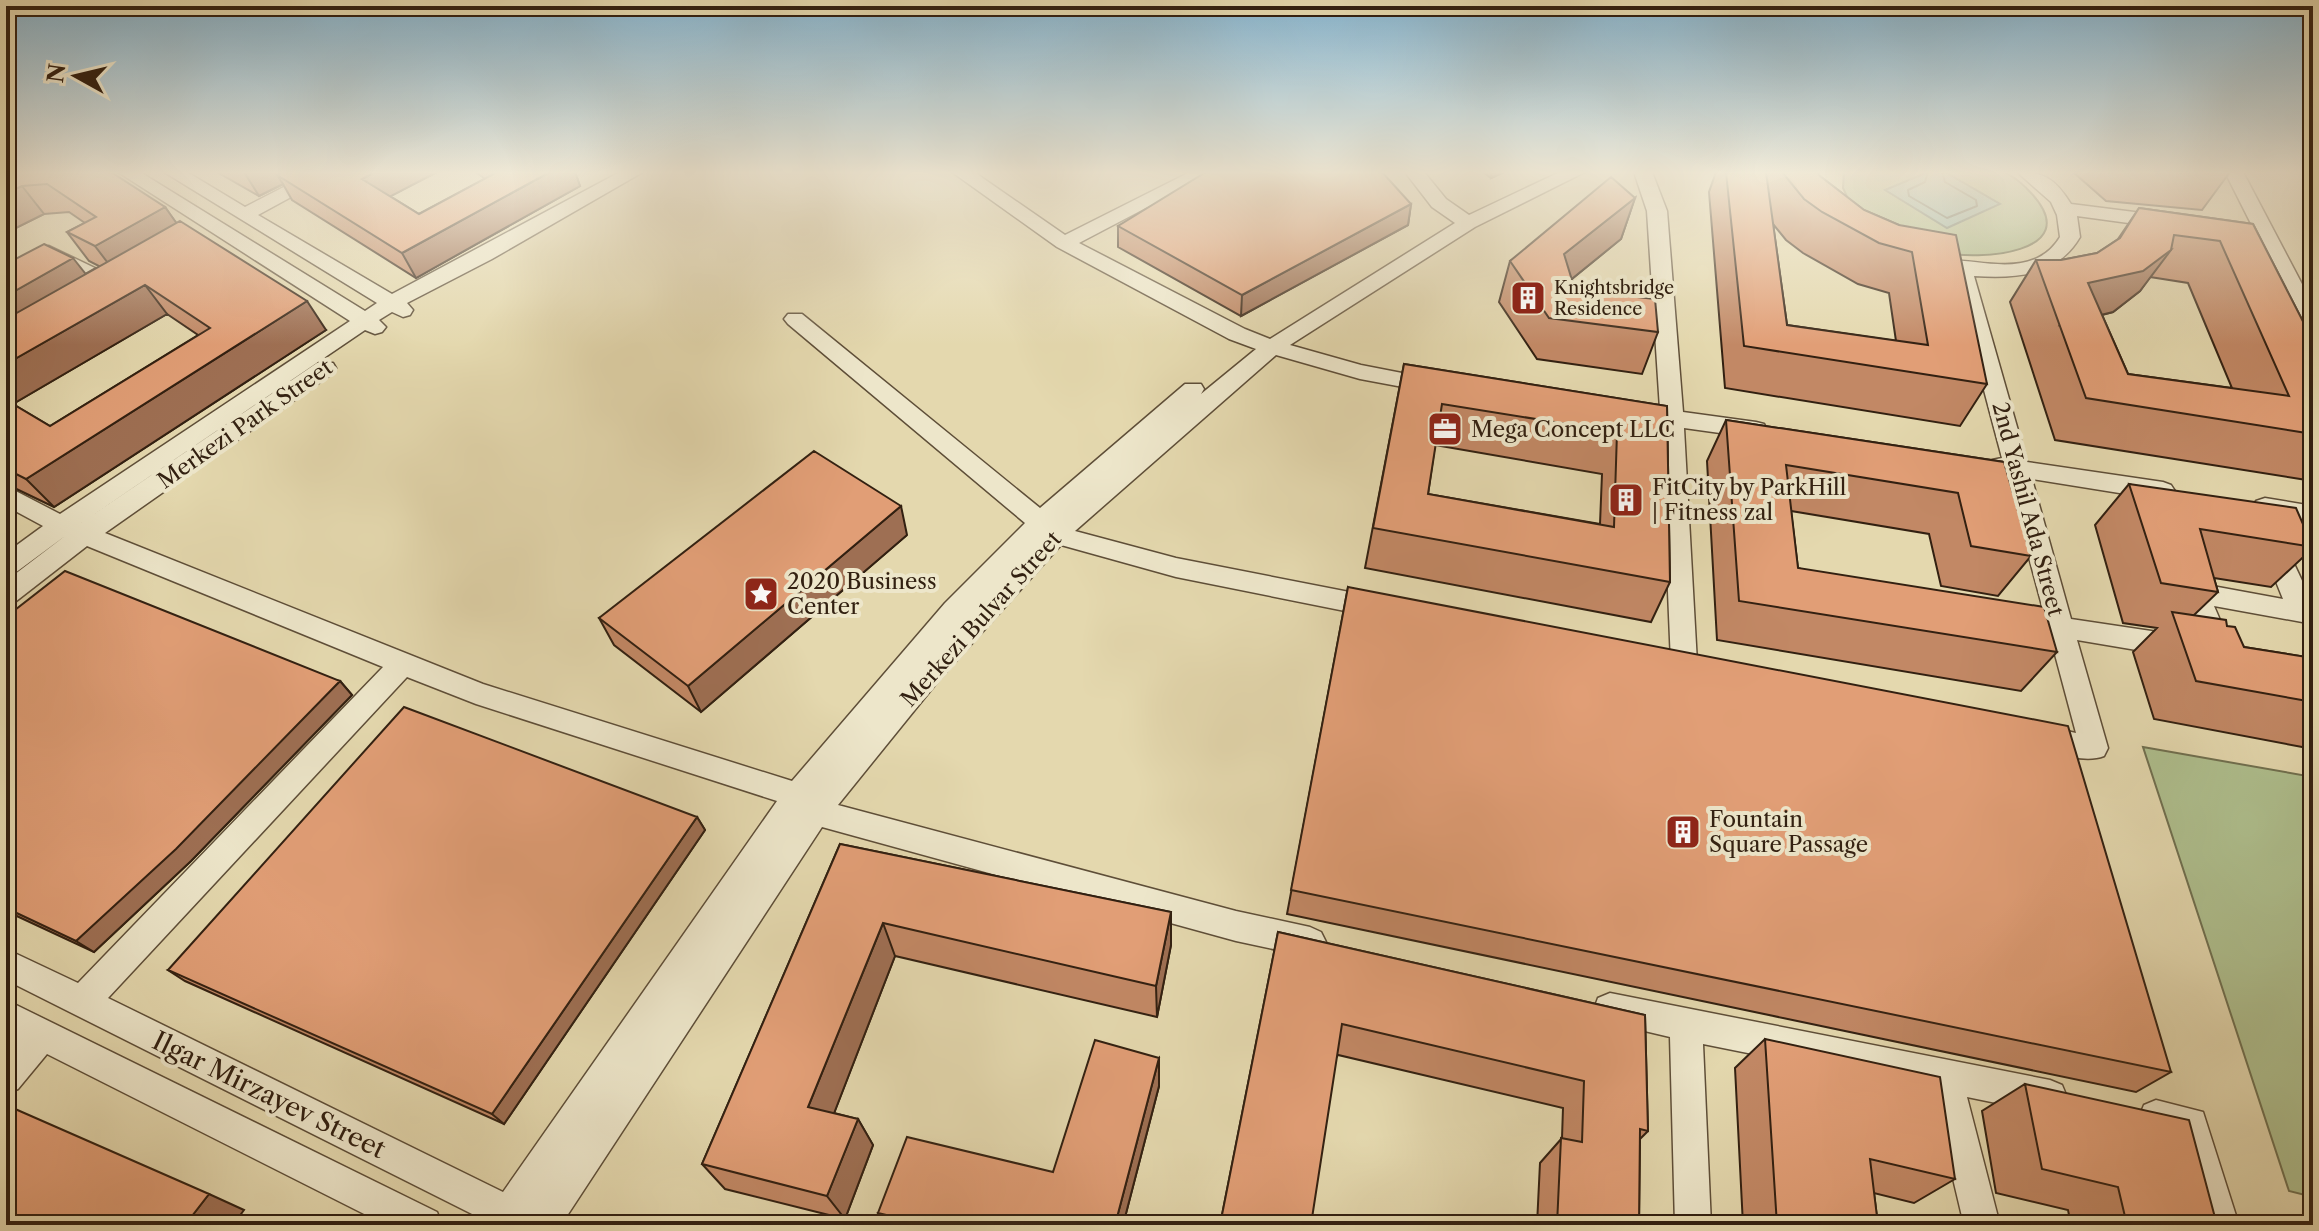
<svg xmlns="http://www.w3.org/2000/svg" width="2319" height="1231" viewBox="0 0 2319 1231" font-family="'Libre Caslon Text',serif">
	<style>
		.green { fill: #afc08f; stroke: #707050; stroke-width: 2 }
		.water { fill: #95b9ae; stroke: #6d7c6f; stroke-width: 2 }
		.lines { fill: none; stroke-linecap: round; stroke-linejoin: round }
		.shore { stroke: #646c60; stroke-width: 2 }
		.minor-casing { stroke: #5e4e38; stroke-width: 3 }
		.minor { fill: #ede6ca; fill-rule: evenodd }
		.wall { fill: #c28865; stroke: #322011; stroke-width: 2; fill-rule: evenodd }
		.shaded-wall { fill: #9e6f53; stroke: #322011; stroke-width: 2 }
		.building { fill: #e19e76; stroke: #322011; stroke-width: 2; fill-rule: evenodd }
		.labels { text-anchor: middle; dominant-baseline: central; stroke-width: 8; stroke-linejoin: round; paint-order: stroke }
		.far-poi-label { font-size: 18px; fill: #322011; stroke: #ede6ca; text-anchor: start }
		.street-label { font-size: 22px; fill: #322011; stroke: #ede6ca }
		.poi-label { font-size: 22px; fill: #322011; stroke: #ede6ca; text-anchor: start }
		.near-street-label { font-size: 26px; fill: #322011; stroke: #ede6ca }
	</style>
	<rect width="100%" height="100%" fill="#e4d8ae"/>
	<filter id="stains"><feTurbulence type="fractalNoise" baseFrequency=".0025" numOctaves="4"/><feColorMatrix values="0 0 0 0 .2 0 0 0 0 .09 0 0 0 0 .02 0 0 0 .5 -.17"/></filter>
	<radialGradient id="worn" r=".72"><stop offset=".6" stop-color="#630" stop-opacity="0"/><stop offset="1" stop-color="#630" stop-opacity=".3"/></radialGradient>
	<!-- green -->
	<path class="green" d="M1844 172C1883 172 1922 172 1960 172 1973 172 1990 169 2003 172 2013 175 2026 187 2032 194 2086 254 1977 261 1941 252 1916 246 1874 216 1850 203L1843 188Z
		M2143 747 2313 777V1197L2289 1191Z"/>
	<!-- water -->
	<path class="water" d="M1928 172H1945L2000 204 1947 228 1885 190Z"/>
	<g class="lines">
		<!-- shore -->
		<path class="shore" d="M1928 172 1925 182 1908 190 1909 196 1947 218 1977 206 1976 200 1945 182 1942 172"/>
		<defs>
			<path id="minor" d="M118 172H140L365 311 377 303 164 172H187L245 207 313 172H337L258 215 392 294 620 172H643L492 259 407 303 413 310 410 315 403 317 392 312 379 320 386 327 382 332 375 334 365 330 81 523 317 363H333L336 368 333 373 105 533 483 684 792 781 945 603 1025 523 788 324 784 319 788 314H802L1040 508 1185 384H1201L1204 389 1201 394 1256 349 1229 339 1057 247 952 172H974L1065 235 1190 172H1214L1079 243 1245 329 1270 339 1455 223 1432 207 1405 172H1424L1446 199 1469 215 1560 172H1585L1475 227 1290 345 1361 365 1443 381 1446 386 1443 391 1435 393 1360 379 1276 355 1075 531 1176 558 1380 598 1389 601 1393 608 1389 615 1380 618 1176 577 1061 545 939 680 838 805 1236 911 1310 927 1321 932 1326 942 1321 952 1310 957 1236 941 822 827 561 1225H484L486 1221 6 980V949L78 983 383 667 87 546 15 602 6 605V581L65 536 15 573 6 575V553L43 526 6 506V486L60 514 350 321ZM407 677 476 704 777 801 503 1192 108 998Z
				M1634 172H1652L1667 211 1683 412 1756 422 1764 424 1767 430 1764 436 1756 438 1684 428 1697 663 1693 671 1684 674 1675 671 1671 663 1661 425 1624 418 1621 413 1624 408 1632 405 1660 409 1647 211Z
				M2017 172C2045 172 2056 180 2071 204L2158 215 2168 221 2158 227 2077 216 2080 237C2057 276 2016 279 1974 276L2027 462 2163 482 2171 485 2175 491 2171 497 2163 500 2032 479 2071 619 2178 635 2187 639 2191 646 2187 653 2178 657 2077 640 2108 748 2104 756C2084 764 2050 752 2029 745L2025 737 2029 729 2039 725 2076 733 2007 475 1992 472 1988 466 1992 460 2002 458 1953 273 1938 270 1935 266C1953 246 2028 290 2060 237L2057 215 2051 202Z
				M2225 172H2243L2313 305V332L2302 325Z
				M49 246 124 282 127 286 117 292 110 290 42 256 39 252 42 248Z
				M2265 498 2313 506V524L2256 513 2253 507 2256 501Z
				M2272 533 2281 536 2313 604V624L2214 606 2233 650 2229 657 2220 661 2211 657 2186 602 2198 588 2207 585 2283 599 2260 542 2263 536Z
				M1610 993 2050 1080 2062 1085 2067 1097 2062 1109 2050 1114 1967 1097 2000 1225H1964L1932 1090 1703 1044 1711 1225H1675L1670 1037 1598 1020 1594 1009 1598 998Z
				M6 1000 437 1212 442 1225H386L47 1054 18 1089 6 1094V1051L17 1039 6 1033Z
				M2156 1100 2203 1112 2239 1225H2203L2178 1139 2144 1129 2139 1117 2144 1105Z"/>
		</defs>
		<!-- minor casing -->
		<use href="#minor" class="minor-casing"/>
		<!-- minor -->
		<use href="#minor" class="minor"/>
	</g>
	<!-- wall -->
	<path class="wall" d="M6 172 165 207 176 223 326 330 54 507 6 484V264L85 274 99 266 89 261 67 232 85 223 69 212 44 214 6 233ZM167 314 198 335 50 426 13 404Z
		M217 172H437L390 196 419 214 485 179 476 172H575L580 186 416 278 292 200 283 184 259 196Z
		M1483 172H1504L1491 178Z
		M1716 172H1817L1820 176 1864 210 1899 225 1987 384 1960 426 1725 388 1709 192ZM1773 224 1786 240 1803 253 1858 284 1889 293 1896 341 1787 325Z
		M2073 172H2230L2202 210 2106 201Z
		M1635 198 1621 239 1572 279 1575 290 1658 332 1642 374 1537 359 1499 302 1510 261Z
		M1411 204 1408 225 1241 316 1118 247V226Z
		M2139 208 2253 224 2313 341V481L2055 440 2010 302 2036 260H2061L2097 253 2118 239ZM2150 277 2188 283 2232 388 2128 374 2102 315 2113 312 2140 291Z
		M1404 364 1667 406 1670 582 1651 622 1365 568ZM1435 445 1602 474 1600 524 1428 494Z
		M1726 420 2004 462 2031 556 1998 596 1941 586 1929 534 1791 511 1798 568 2057 652 2021 691 1717 640 1707 461Z
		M2129 484 2313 548 2271 587 2214 578 2218 592 2193 616 2227 626 2244 647 2313 658V749L2154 719 2133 652 2157 628 2123 623 2095 525Z
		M907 535 701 712 614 645 599 618Z
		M2313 559V580L2307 564Z
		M1348 587 2171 1072 2136 1092 1287 914Z
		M6 617 340 681 352 695 191 861 94 952 6 911Z
		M697 817 705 830 504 1124 185 981 168 970Z
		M840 844 1171 912V945L1157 1017 895 956 834 1113 858 1119 873 1145 845 1219 725 1189 702 1164Z
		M1278 932 1645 1015 1648 1131 1640 1139 1639 1225H1537L1540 1163 1562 1138 1563 1108 1338 1055 1220 1225Z
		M1765 1039 1955 1179 1914 1203 1874 1193 1878 1225H1743L1735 1068Z
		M1159 1058V1086L1123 1225H886L878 1213 1053 1172Z
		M2025 1084 2217 1225H2071L2068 1210 1996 1193 1982 1111Z"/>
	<!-- shaded-wall -->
	<path class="shaded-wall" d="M244 172H306L277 175 283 184 259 196Z
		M375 172H437L376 204 362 179Z
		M550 172H575L580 186 416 278 402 253Z
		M1492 172H1504L1491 178Z
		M22 186 44 214 6 233V193Z
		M1635 198 1621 239 1552 295 1564 254Z
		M1411 204 1408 225 1241 316 1242 295Z
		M165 207 185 235 117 275 95 246Z
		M2171 250 2140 291 2113 312 2060 325 2088 283Z
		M73 258 96 287 6 340V296Z
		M145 285 167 314 6 408V364Z
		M307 301 326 330 54 507 26 479Z
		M901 506 907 535 701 712 688 686Z
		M340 681 352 695 191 861 94 952 76 941Z
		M697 817 705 830 504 1124 492 1114Z
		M1171 912V945L1157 1017 1156 986Z
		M883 923 895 956 826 1134 808 1107Z
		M1159 1058V1086L1123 1225H1115Z
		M858 1119 873 1145 845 1219 827 1196Z
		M209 1194 244 1210 233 1225H185Z"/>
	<!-- building -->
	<path class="building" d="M6 172H111L165 207 95 246 67 232 96 217 47 184 22 186 6 193Z
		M282 172H375L362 179 419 214 497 172H550L402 253 277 175Z
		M1206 172H1382L1411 204 1242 295 1118 226Z
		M1726 172H1766L1787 325 1928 345 1912 252 1879 243 1822 212 1804 199 1782 172H1817L1820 176 1864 210 1899 225 1956 235 1987 384 1744 346Z
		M1611 177 1635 198 1564 254 1575 290 1655 299 1658 332 1549 318 1510 261Z
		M2139 208 2253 224 2313 341V434L2086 398 2036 260H2061L2097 253 2120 238ZM2174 235 2220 241 2289 396 2128 374 2088 283 2143 271 2171 250Z
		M180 221 307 301 26 479 6 469V400L50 426 210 328 145 285 6 364V319Z
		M44 244 73 258 6 296V264Z
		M1404 364 1667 406 1670 582 1373 528ZM1442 404 1617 432 1614 527 1428 494Z
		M1726 420 2004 462 2031 556 1971 546 1958 493 1786 465 1798 568 2044 607 2057 652 1739 601Z
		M814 451 901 506 688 686 599 618Z
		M2129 484 2296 508 2313 547 2200 529 2218 592 2161 583Z
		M65 571 340 681 176 849 76 941 6 908V617Z
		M1348 587 2068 726 2171 1072 1291 890Z
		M2172 612 2226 620 2227 626 2235 627 2244 647 2313 658V702L2196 681Z
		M404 707 697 817 492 1114 168 970Z
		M840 844 1171 912 1156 986 883 923 808 1107 858 1119 827 1196 702 1164Z
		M1278 932 1645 1015 1648 1131 1640 1129 1639 1225H1557L1561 1138 1582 1142 1584 1081 1342 1024 1312 1218 1337 1225H1220Z
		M1765 1039 1940 1077 1955 1179 1870 1159 1878 1225H1777Z
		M1095 1040 1159 1058 1115 1225H928L878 1213 907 1137 1053 1172Z
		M2025 1084 2189 1120 2217 1225H2127L2118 1187 2042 1169Z
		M6 1105 209 1194 185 1225H34L6 1212Z
		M234 1221 243 1225H232Z"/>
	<!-- sky -->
	<linearGradient id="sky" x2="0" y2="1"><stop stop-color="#87b6d1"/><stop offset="0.5" stop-color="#f3eddb"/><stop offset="1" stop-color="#f3eddb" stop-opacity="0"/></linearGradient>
	<rect width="2319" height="345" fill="url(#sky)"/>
	<!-- icons -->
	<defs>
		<symbol id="building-square" viewBox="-11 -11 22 22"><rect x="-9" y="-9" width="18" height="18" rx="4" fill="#8f2418" stroke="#ede6ca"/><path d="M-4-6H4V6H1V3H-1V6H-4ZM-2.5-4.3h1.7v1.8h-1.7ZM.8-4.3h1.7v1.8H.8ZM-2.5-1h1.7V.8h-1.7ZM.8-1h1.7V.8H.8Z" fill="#fff"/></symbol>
		<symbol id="office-square" viewBox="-11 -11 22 22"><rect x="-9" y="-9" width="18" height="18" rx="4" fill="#8f2418" stroke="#ede6ca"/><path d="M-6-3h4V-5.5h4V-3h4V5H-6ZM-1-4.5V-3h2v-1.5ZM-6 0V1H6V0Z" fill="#fff"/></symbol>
		<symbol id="sight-square" viewBox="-11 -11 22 22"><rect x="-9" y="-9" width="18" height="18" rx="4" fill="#8f2418" stroke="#ede6ca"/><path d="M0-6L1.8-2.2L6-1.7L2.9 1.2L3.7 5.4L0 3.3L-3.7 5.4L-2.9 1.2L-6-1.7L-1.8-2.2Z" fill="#fff"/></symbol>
	</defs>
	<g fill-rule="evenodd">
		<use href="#building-square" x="1508" y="278" width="40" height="40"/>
		<use href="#office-square" x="1425" y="409" width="40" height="40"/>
		<use href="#building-square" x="1606" y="480" width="40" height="40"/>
		<use href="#sight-square" x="741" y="574" width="40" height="40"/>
		<use href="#building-square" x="1663" y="812" width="40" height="40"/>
	</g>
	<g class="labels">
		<!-- far-poi labels -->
		<g class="far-poi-label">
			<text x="1554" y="288">Knightsbridge<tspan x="1554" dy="21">Residence</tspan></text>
		</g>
		<!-- street labels -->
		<g class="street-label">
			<text transform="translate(245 424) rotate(-35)">Merkezi Park Street</text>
			<text transform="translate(2028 509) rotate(75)">2nd Yashil Ada Street</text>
			<text transform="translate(981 619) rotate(-48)">Merkezi Bulvar Street</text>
		</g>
		<!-- poi labels -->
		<g class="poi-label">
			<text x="1471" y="429">Mega Concept LLC</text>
			<text x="1652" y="487">FitCity by ParkHill<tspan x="1652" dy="25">| Fitness zal</tspan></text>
			<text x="787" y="581">2020 Business<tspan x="787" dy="25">Center</tspan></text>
			<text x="1709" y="819">Fountain<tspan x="1709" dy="25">Square Passage</tspan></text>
		</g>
		<!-- near-street labels -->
		<g class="near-street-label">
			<text transform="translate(269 1095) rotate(26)">Ilgar Mirzayev Street</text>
		</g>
	</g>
	<!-- margin -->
	<rect width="2319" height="1231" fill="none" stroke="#e4d8ae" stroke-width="32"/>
	<rect x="8" y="8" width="2303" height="1215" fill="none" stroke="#322011" stroke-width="4"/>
	<rect x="16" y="16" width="2287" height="1199" fill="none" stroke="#322011" stroke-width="2"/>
	<!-- north arrow -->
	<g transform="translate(76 76) rotate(278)" stroke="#ede6ca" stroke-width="6" paint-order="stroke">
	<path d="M0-6L14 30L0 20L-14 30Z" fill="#322011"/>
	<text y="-12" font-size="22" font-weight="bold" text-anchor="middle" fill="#322011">N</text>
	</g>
	<rect width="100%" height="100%" filter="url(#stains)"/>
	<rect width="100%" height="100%" fill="url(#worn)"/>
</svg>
